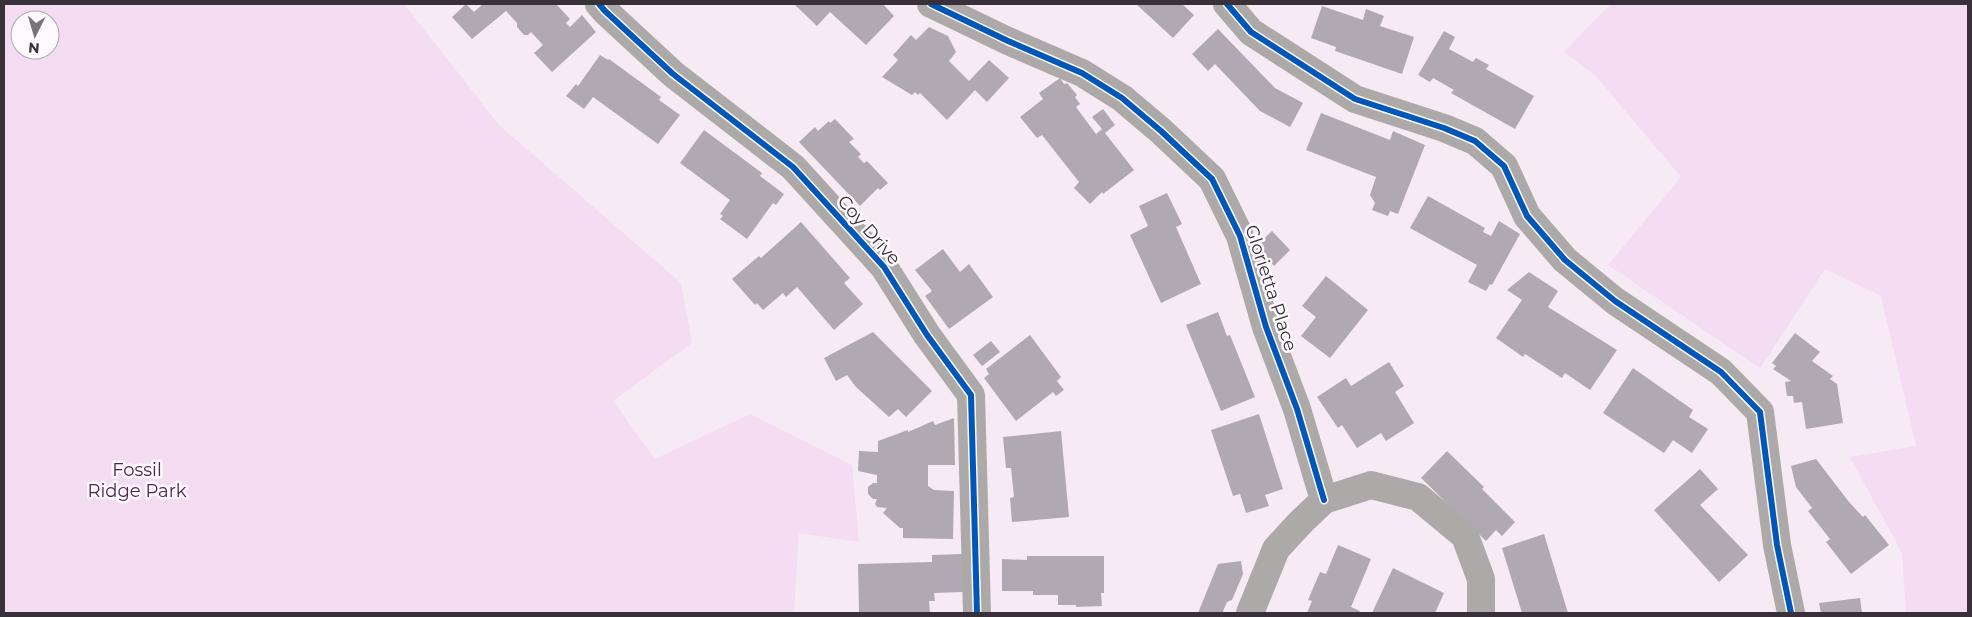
<svg xmlns="http://www.w3.org/2000/svg" width="1972" height="617" viewBox="0 0 1972 617" font-family="Montserrat,sans-serif">
	<style>
		.green { fill: #f4dcf3; fill-rule: evenodd }
		.building { fill: #b1a9b1 }
		.lines { fill: none; stroke-linecap: round; stroke-linejoin: round }
		.minor { stroke: #ada9a9; stroke-width: 28 }
		.cycleway-casing { stroke: #fdf9fd; stroke-width: 9 }
		.cycleway { stroke: #0057b8; stroke-width: 6 }
		.labels { text-anchor: middle; dominant-baseline: central; stroke-width: 5; stroke-linejoin: round; paint-order: stroke }
		.street-label { font-size: 18px; fill: #393139; stroke: #fdf9fd }
		.park-label { font-size: 18px; fill: #4f254f; stroke: #fdf9fd }
	</style>
	<rect width="100%" height="100%" fill="#f6eaf5"/>
	<!-- green -->
	<path class="green" d="M4 4H404L499 125 681 283 692 343 613 401 655 459 750 414 852 465 859 542 799 533 794 613H4ZM20 20H50V50H20Z
		M1611 4H1968V613H1906L1902 553 1850 457 1916 446 1881 296 1825 269 1760 368 1608 265 1681 177 1595 75 1564 52Z"/>
	<!-- building -->
	<path class="building" d="M466 4 474 12 483 4H556L570 19 566 23 570 27 582 15 596 32 552 72 534 53 543 45 531 32 528 35H524L517 27V23L506 11 472 39 452 17Z
		M794 4H883L894 16 866 45 830 12 817 26Z
		M1136 4H1182L1194 15 1173 38Z
		M1322 6 1363 20 1366 9 1384 16 1380 26 1414 37 1402 74 1335 51 1336 47 1311 38Z
		M929 27 948 36 956 52 949 61 969 81 989 60 1009 78 987 102 975 90 947 120 920 93 918 95 915 92 912 95 882 77 898 60 893 55 911 35 916 40Z
		M1218 29 1275 88 1303 103 1290 127 1260 111 1215 64 1208 71 1192 54Z
		M1444 31 1455 37 1449 49 1473 62 1476 58 1489 65 1486 69 1534 96 1515 129 1451 93 1454 90 1433 78 1430 82 1418 75Z
		M600 55 608 60 609 59 661 97 659 100 680 115 658 144 593 97 584 109 566 96 576 84 578 86Z
		M1060 78 1064 84 1067 83 1077 95 1075 97 1080 104 1076 107 1096 134 1102 129 1092 117 1103 109 1115 125 1105 133 1134 170 1103 194 1102 192 1090 204 1074 188 1079 182 1042 135 1037 138 1020 117 1043 99 1039 93Z
		M1321 113 1390 140 1393 131 1425 145 1398 214 1390 211 1388 216 1372 210 1375 203 1370 195 1376 177 1306 150Z
		M835 119 854 139 849 142 861 154 858 157 864 163 867 161 888 183 880 190 878 188 860 206 799 142 815 127 818 131 829 121 830 123Z
		M704 130 762 173 760 176 784 194 776 205 773 203 747 239 720 219 723 216 720 214 730 200 680 163Z
		M1167 193 1182 224 1176 227 1201 284 1161 303 1130 235 1148 226 1139 206Z
		M1428 196 1485 228 1483 232 1491 236 1499 221 1520 234 1492 285 1490 284 1486 291 1468 282 1477 265 1410 228Z
		M801 222 850 278 844 283 863 304 834 330 797 287 786 297 783 293 763 310 757 303 755 305 732 279 759 256 761 258Z
		M1272 231 1290 250 1274 266 1256 246Z
		M943 249 960 272 969 264 993 297 949 329 925 296 932 291 915 270Z
		M1529 272 1558 291 1548 307 1617 350 1590 390 1565 373 1562 378 1525 354 1523 357 1496 338 1522 300 1507 290Z
		M1326 276 1368 310 1330 358 1301 336 1316 317 1302 306Z
		M1218 312 1227 336 1230 335 1255 397 1221 411 1186 325Z
		M873 332 932 391 906 417 898 409 889 417 856 387 847 375 836 381 824 358Z
		M1795 333 1820 352 1812 361 1833 376 1830 379 1837 384 1843 423 1806 429 1802 402 1794 403 1793 396H1787L1785 382 1791 381 1773 369 1776 366 1772 363Z
		M1030 335 1061 377 1057 381 1064 390 1056 396 1053 392 1016 421 984 378 989 374 986 369Z
		M991 341 1000 352 982 366 973 355Z
		M1389 362 1404 386 1395 392 1414 423 1386 441 1381 433 1357 448 1342 425 1338 428 1317 397 1346 378 1351 386Z
		M1633 368 1693 410 1689 417 1708 429 1692 453 1673 440 1664 453 1603 413Z
		M1259 414 1283 489 1265 495 1269 506 1246 513 1240 494 1233 496 1211 430Z
		M954 418 955 465H928V486L934 490 954 491 953 539 903 538V528H900L883 513 887 508 877 507 875 504 877 499H873L868 494V487L873 483H877V475L858 471 859 451 878 452V441L908 430V432L933 421 935 425Z
		M1061 431 1069 517 1012 522 1010 498 1014 497 1011 468H1006L1003 437Z
		M1447 451 1484 487 1482 489 1515 522 1502 536 1496 530 1486 541 1421 478Z
		M1816 459 1849 502 1863 517 1865 515 1889 545 1851 574 1826 542 1830 539 1808 511 1812 508 1796 487 1791 466Z
		M1700 469 1718 489 1700 505 1748 555 1719 582 1654 510Z
		M1544 534 1568 613H1522L1502 548Z
		M1338 545 1371 559 1351 607 1360 611 1359 613H1307L1312 601 1308 600 1320 572 1326 574Z
		M962 554 963 592 934 593 935 601H929L930 613H859L858 564 932 562V555Z
		M1027 556H1104V593H1101L1102 606 1076 607V605H1058V595H1033V591H1002V559L1027 560Z
		M1241 561 1243 574 1232 600 1227 602 1223 611 1224 613H1198L1218 564Z
		M1393 568 1444 593 1435 613H1372Z
		M1860 598 1862 613H1821L1819 603Z"/>
	<g class="lines">
		<!-- minor -->
		<path class="minor" d="M599 4 605 11 673 74 793 167 884 267 927 335 971 395 977 613
			M931 4 1008 41 1082 73 1122 98 1161 131 1212 179 1240 236 1266 327 1297 409 1324 500
			M1227 4 1251 32 1355 99 1444 128 1475 141 1504 166 1527 216 1565 260 1615 301 1721 372 1760 412 1777 545 1791 613
			M1250 613 1276 549 1300 523 1324 500 1371 485 1418 497 1465 536 1481 579V613"/>
		<defs>
			<path id="cycleway" d="M599 4 605 11 673 74 793 167 884 267 927 335 971 395 977 613
				M931 4 1008 41 1082 73 1122 98 1161 131 1212 179 1240 236 1266 327 1297 409 1324 500
				M1227 4 1251 32 1355 99 1444 128 1475 141 1504 166 1527 216 1565 260 1615 301 1721 372 1760 412 1777 545 1791 613"/>
		</defs>
		<!-- cycleway casing -->
		<use href="#cycleway" class="cycleway-casing"/>
		<!-- cycleway -->
		<use href="#cycleway" class="cycleway"/>
	</g>
	<g class="labels">
		<!-- street labels -->
		<g class="street-label">
			<text transform="translate(869 230) rotate(49)">Coy Drive</text>
			<text transform="translate(1271 288) rotate(72)">Glorietta Place</text>
		</g>
		<!-- park labels -->
		<g class="park-label">
			<text x="137" y="470">Fossil<tspan x="137" dy="21">Ridge Park</tspan></text>
		</g>
	</g>
	<!-- border -->
	<rect width="1972" height="617" fill="none" stroke="#393139" stroke-width="10"/>
	<!-- north arrow -->
	<g transform="translate(35 35) rotate(185)"><circle r="24" fill="#fdf9fd" stroke="#afa9af"/>
	<path d="M0-4L9 19L0 12L-9 19Z" fill="#7b727b"/>
	<text y="-8" font-size="14" font-weight="bold" text-anchor="middle" fill="#393139">N</text>
	</g>
</svg>
